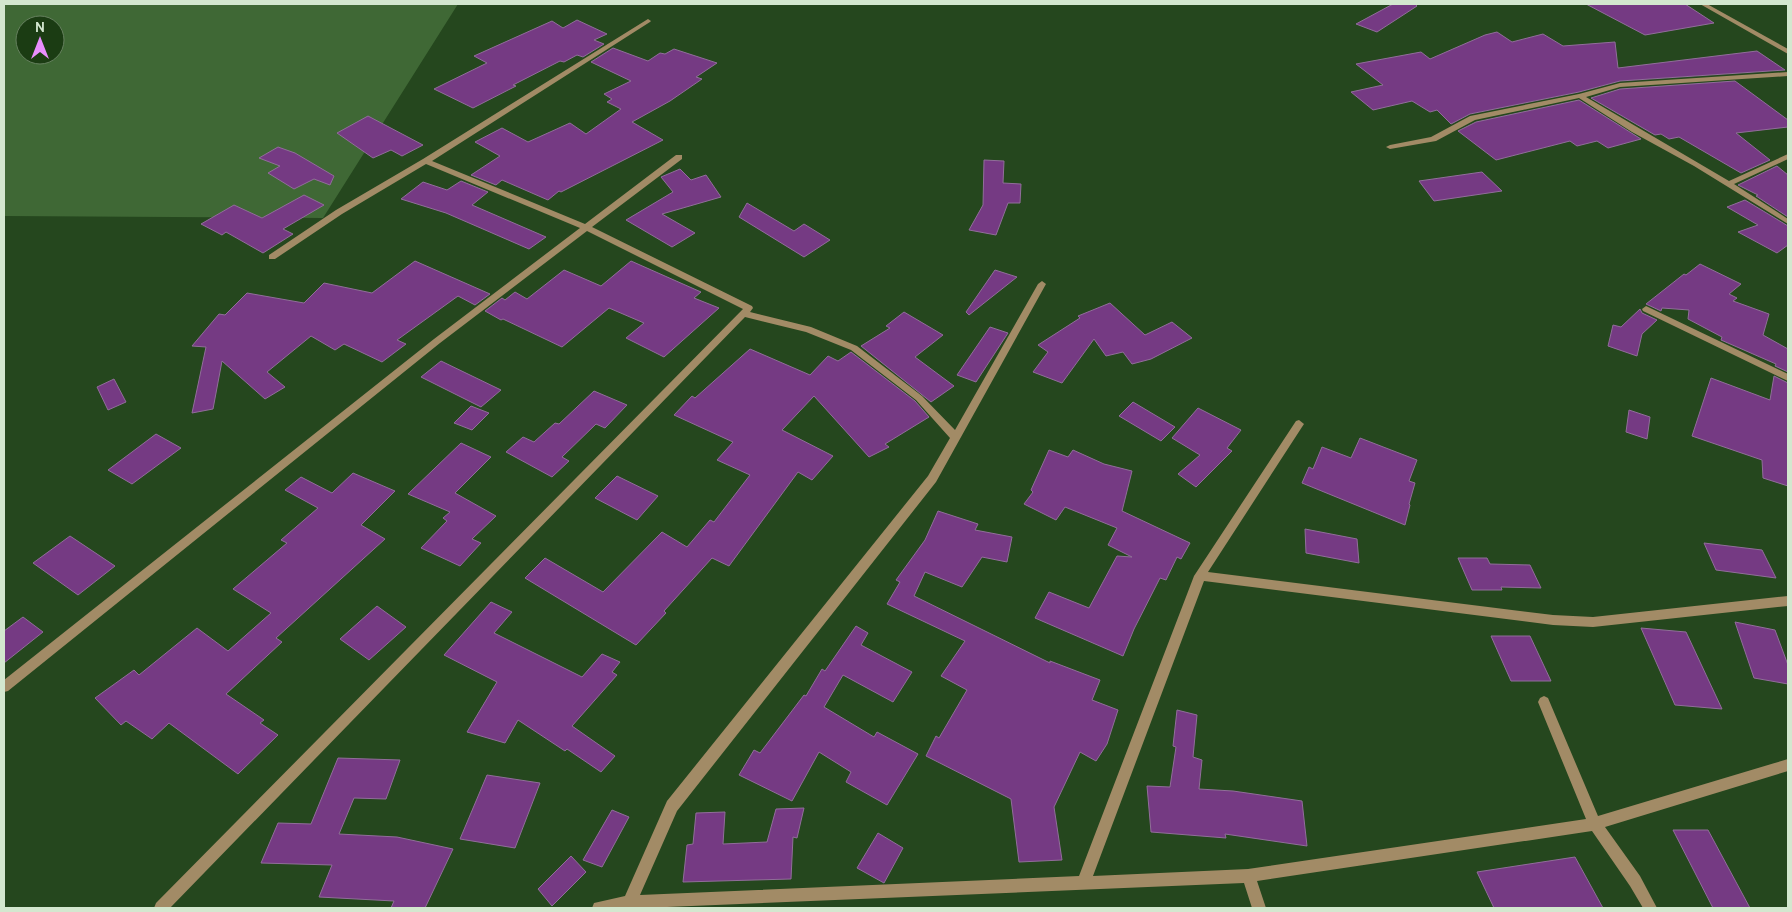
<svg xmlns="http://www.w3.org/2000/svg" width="1792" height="912" viewBox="0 0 1792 912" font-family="Cabin,sans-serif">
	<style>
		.green { fill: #3f6835; fill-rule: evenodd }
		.building { fill: #753a83; stroke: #916e9a }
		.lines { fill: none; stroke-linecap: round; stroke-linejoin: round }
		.minor { fill: #a28b66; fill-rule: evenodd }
	</style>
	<rect width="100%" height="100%" fill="#25471e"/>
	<!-- green -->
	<path class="green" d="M4 4H458L323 218 4 216ZM25 25H55V55H25Z"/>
	<!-- building -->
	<path class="building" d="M1393 4H1415L1417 6 1377 32 1356 24Z
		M1586 4H1685L1714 23 1645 35Z
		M577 20 607 34 594 40 604 44 583 57 577 55 564 62 560 61 513 85 516 86 473 108 434 89 487 63 474 56 552 21 563 28Z
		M1497 32 1512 42 1543 34 1563 46 1615 42 1618 68 1757 51 1785 70 1620 81 1579 92 1470 114 1451 124 1437 110 1430 112 1412 101 1373 110 1351 92 1383 85 1356 64 1421 52 1430 59 1485 35Z
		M613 48 648 61 660 53 665 54 674 49 717 63 696 77 702 79 670 101 632 122 663 140 561 192 559 191 548 200 502 180 496 185 471 175 500 156 475 142 502 128 528 142 570 123 586 134 621 109 607 102 612 99 604 94 631 81 591 62Z
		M1735 81 1788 120V127L1736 133 1770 160 1741 173 1679 137 1669 139 1661 134 1655 135 1591 98 1620 89Z
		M1579 100 1641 139 1608 148 1597 141 1577 146 1570 141 1496 160 1458 131 1476 122Z
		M368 116 423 145 402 156 391 150 373 158 337 133Z
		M278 147 295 153 334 176 330 185 314 179 294 189 268 173 280 166 259 158Z
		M984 160 1004 161 1003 183 1021 184 1020 203H1008L996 235 969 230 983 205Z
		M1777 166 1788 175V217L1756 196 1758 195 1738 185Z
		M680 169 691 180 706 175 721 197 662 214 695 233 672 247 626 220 673 192 661 177Z
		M1482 172 1502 191 1434 201 1419 181Z
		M461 181 488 192 472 205 546 237 529 249 446 213 401 199 423 182 447 190Z
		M304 195 324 205 283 229 293 234 263 253 226 232 222 235 201 224 234 205 262 218Z
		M1745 200 1788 226V245L1777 253 1738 232 1758 225 1727 207Z
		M747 203 794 231 804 224 830 240 804 257 739 217Z
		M415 261 490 294 475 305 458 296 397 340 406 344 382 362 344 344 335 350 311 336 267 372 285 387 265 399 222 361 213 409 192 413 206 347 192 346 219 314 225 315 247 293 304 303 324 283 372 293Z
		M631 261 701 292 694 298 719 308 664 357 626 338 644 323 609 308 562 347 503 319 501 320 485 311 502 298 505 300 515 292 527 299 564 270 601 286Z
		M1700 264 1741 284 1729 294 1737 298 1733 301 1769 314 1763 335 1788 349V372L1775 366 1776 364 1721 340 1722 337 1688 319 1689 310 1662 308 1661 311 1646 304 1684 274 1686 275Z
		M995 270 1017 277 969 315 966 312Z
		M1110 303 1145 335 1172 322 1192 338 1151 359 1132 364 1123 352 1106 356 1094 339 1062 383 1033 372 1048 352 1038 345 1080 318 1078 316Z
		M1640 309 1642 313 1657 320 1642 334 1637 356 1608 346 1613 325 1621 327Z
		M904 312 943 335 915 357 954 386 931 402 861 346 890 328 886 326Z
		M990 327 1008 333 976 382 957 375Z
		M750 349 810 375 828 356 838 361 851 352 915 401 929 417 885 444 889 447 869 457 814 396 782 430 833 456 812 480 798 472 729 566 712 558 664 611 666 613 636 645 525 578 545 558 603 592 662 532 687 547 710 520 714 522 750 475 717 460 733 442 674 415 692 396 695 398Z
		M441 361 501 390 481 407 421 377Z
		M1774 376 1788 383V486L1763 478 1762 460 1692 436 1711 378 1770 400Z
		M114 379 126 402 108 410 97 387Z
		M594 391 627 405 605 428 596 424 562 457 569 461 552 477 506 452 523 437 534 442 555 423 559 424Z
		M1133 402 1175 427 1161 441 1119 416Z
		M471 406 489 413 472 430 454 423Z
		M1198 408 1241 430 1227 448 1232 451 1196 487 1178 474 1200 455 1172 438Z
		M1629 410 1650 417 1647 439 1626 432Z
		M156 434 181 448 132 484 108 470Z
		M1360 438 1417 460 1409 481 1415 483 1409 504 1410 505 1405 525 1302 483 1309 467 1313 469 1322 447 1351 458Z
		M461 443 491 457 455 493 496 516 472 539 481 543 460 566 421 548 447 521 443 518 450 512 408 494Z
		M1049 450 1068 457 1073 450 1104 464 1132 471 1122 511 1190 543 1181 559 1177 557 1166 580 1160 578 1134 629 1123 656 1035 618 1049 592 1089 608 1117 556 1132 557 1108 545 1117 528 1065 507 1056 520 1024 504 1033 492 1031 490Z
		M353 473 395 491 361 525 385 539 276 638 282 642 226 694 264 720 260 723 278 735 238 774 169 723 152 739 126 721 121 725 95 698 134 670 139 675 197 628 228 651 271 613 233 589 287 543 281 540 318 508 285 490 301 477 332 493Z
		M617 476 658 496 637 520 595 498Z
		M938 511 978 524 975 530 1012 537 1007 562 982 557 962 587 925 572 914 596 1050 663V661L1100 680 1092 700 1118 710 1107 744 1096 761 1080 752 1054 807 1062 860 1019 862 1011 799 926 756 936 736 939 738 967 690 941 676 965 641 887 604 900 582 896 580 925 540Z
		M1305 529 1357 539 1359 563 1306 553Z
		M70 536 115 566 78 595 33 563Z
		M1704 543 1762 550 1776 578 1716 570Z
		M1458 558H1487L1490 564 1530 565 1541 588 1501 587 1502 590H1472Z
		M491 602 512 612 494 633 582 677 602 654 620 662 612 672 617 675 572 726 615 756 601 772 567 749 565 751 518 720 505 743 467 732 497 682 444 655Z
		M377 606 406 627 369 660 340 639Z
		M23 617 43 632 4 663V631Z
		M1735 622 1775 630 1788 665V684L1754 678Z
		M856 626 868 633 861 645 912 672 893 702 843 675 824 707 874 737 877 732 918 754 887 805 846 782 851 772 819 752 792 801 739 775 754 750 760 753 804 695 806 696 822 669 825 671Z
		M1641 628 1686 632 1722 709 1675 705Z
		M1491 636H1530L1551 681H1511Z
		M1177 710 1197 715 1193 757 1202 760 1199 789 1233 791 1302 801 1307 846 1225 834 1226 838 1151 832 1147 786 1170 787 1176 747 1173 746Z
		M338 758 400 760 386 799 354 798 339 834 397 837 453 849 425 908H391L394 901 319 897 332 865 261 863 278 823 311 824Z
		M487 775 540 783 515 848 460 839Z
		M804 808 797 838 793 837 791 879 683 882 687 845 693 844 696 813 725 812 723 844 767 842 776 809Z
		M612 810 629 817 602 867 583 860Z
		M1673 830H1708L1750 908H1713Z
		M878 833 903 848 884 883 857 868Z
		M571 856 586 872 552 906 538 889Z
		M1575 857 1603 908H1494L1477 872Z"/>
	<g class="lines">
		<!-- minor -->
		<path class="minor" d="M1700 4H1707L1788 49V54Z
			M648 19 651 21 650 22 432 161 585 224 676 155H682V159L592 227 752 306 753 308 750 312 811 327 857 346 922 396 955 430 1038 284 1042 281 1046 284 936 482 677 811 640 895 1079 876 1194 576 1296 421 1299 420 1304 424 1302 427 1208 572 1553 615 1593 617 1788 596V606L1593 627 1553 625 1204 581 1093 876 1248 869 1586 819 1538 702 1540 698 1544 696 1548 698 1598 816 1788 759V771L1605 827 1640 876 1657 908H1643L1630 886 1592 831 1257 881 1266 908H1252L1244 883 643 908H592L594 903 625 896 667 801 928 476 950 438 916 400 851 350 806 332 745 317 170 908H154L156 903 743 309 587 231 440 343 8 691 4 692V680L434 339 580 228 426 164 342 214 275 259H269V255L336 210 423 159Z
			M1788 72V76L1620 87 1586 97 1729 181 1788 154V159L1734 184 1788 219V224L1694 166 1632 132 1579 98 1475 120 1436 141 1390 149 1386 147 1390 145 1431 137 1470 116 1579 94 1620 83Z
			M1646 306 1788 374V381L1643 311 1642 309Z"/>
	</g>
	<!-- border -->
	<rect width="1792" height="912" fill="none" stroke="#d3e7cf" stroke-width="10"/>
	<!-- north arrow -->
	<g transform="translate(40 40)"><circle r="24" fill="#1b3c13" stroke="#65805e"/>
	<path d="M0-4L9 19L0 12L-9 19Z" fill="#e98efe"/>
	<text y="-8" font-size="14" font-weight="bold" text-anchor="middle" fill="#d3e7cf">N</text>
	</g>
</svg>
